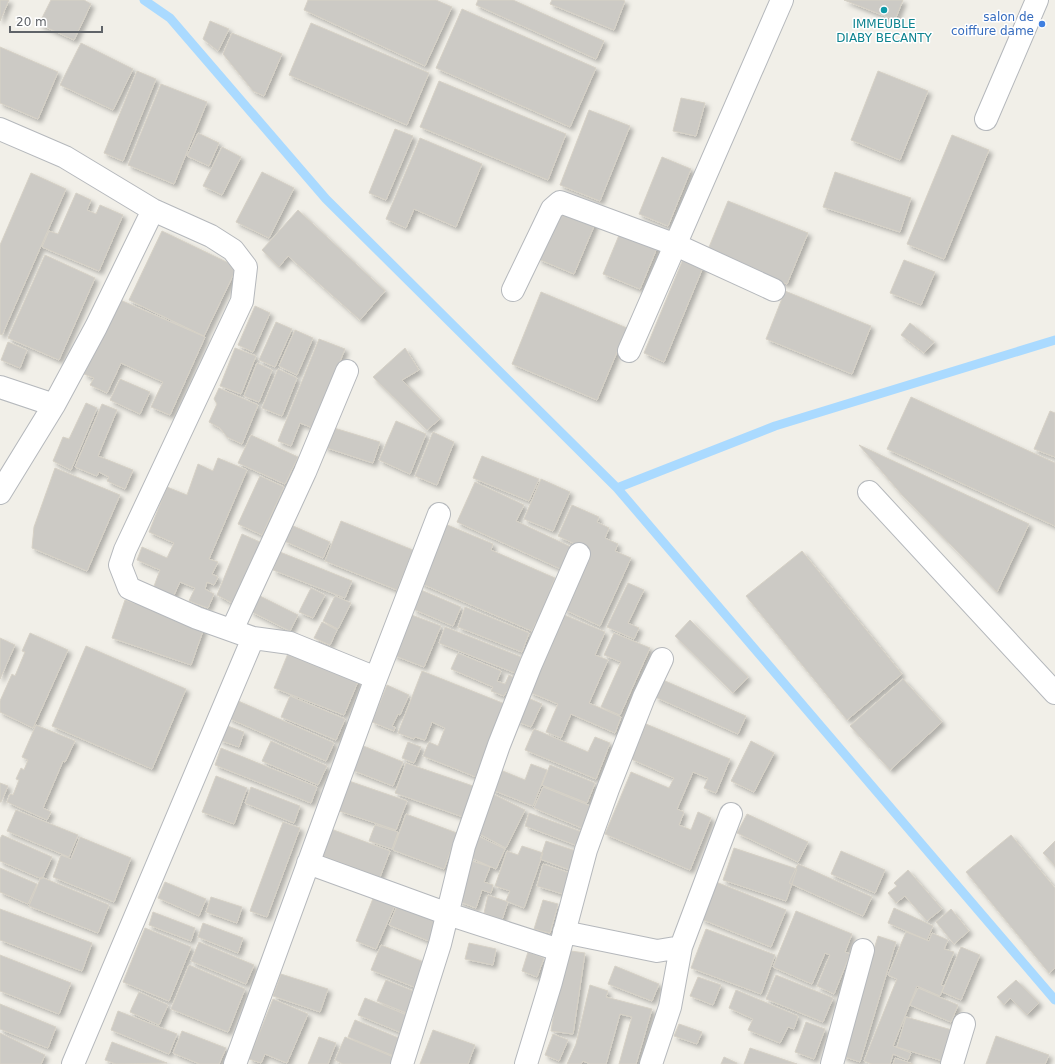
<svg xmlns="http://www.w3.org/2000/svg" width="1055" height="1064" viewBox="0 0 1055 1064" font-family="'DejaVu Sans',sans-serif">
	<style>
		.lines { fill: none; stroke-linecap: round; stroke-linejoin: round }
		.stream { stroke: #aadaff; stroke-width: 9 }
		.building { fill: #cccac5; stroke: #d6d1c6; filter: url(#shadow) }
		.minor-casing { stroke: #b5b8bc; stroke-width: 24 }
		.minor { stroke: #fff; stroke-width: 22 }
		.culture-dot { fill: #0f9aa8; stroke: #fff; stroke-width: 1.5 }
		.shop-dot { fill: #3f7fe0; stroke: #fff; stroke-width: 1.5 }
		.labels { text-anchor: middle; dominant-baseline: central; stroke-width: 3; stroke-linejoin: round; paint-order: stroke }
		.shop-label { font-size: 12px; fill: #366cbe; stroke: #fff; text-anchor: end }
		.culture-label { font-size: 12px; fill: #0d838f; stroke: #fff }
	</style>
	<defs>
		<filter id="shadow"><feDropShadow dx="3.5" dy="3.5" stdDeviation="2" flood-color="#0004"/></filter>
	</defs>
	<rect width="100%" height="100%" fill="#f1efe8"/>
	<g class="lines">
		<!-- stream -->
		<path class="stream" d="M144 0 170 18 326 199 617 488 1055 1000
			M617 488 775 426 1055 340"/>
	</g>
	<!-- building -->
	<path class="building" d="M0 0H9L0 21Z
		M51 0H84L91 4 74 40 39 24Z
		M308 0H436L452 7 425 66 304 10Z
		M478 0H513L604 41 596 59 476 5Z
		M552 0H622L625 1 614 30 550 4Z
		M844 0H903L895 20Z
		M462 9 596 68 570 127 436 68Z
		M210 21 229 29 218 51 203 39Z
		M311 23 429 73 407 125 289 75Z
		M232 33 282 54 264 96 253 91 223 54Z
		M81 43 133 69 113 110 60 85Z
		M0 47 58 72 38 119 0 103Z
		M137 71 156 79 123 161 104 153Z
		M878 71 928 91 900 160 851 140Z
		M439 81 566 134 548 180 420 127Z
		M161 84 207 102 174 184 128 165Z
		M681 98 705 103 696 136 673 131Z
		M589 110 630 126 600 201 560 185Z
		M395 129 413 136 386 200 369 193Z
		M198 133 219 143 209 166 187 156Z
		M952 135 989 150 944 259 907 244Z
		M420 138 482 164 456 227 414 209 406 228 386 219Z
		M222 147 241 157 222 195 203 186Z
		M662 157 691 169 668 226 639 214Z
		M262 172 294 188 269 238 236 222Z
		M835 172 911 198 900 232 823 207Z
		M31 173 66 189 2 335 0 334V245Z
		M76 193 91 200 87 210 96 214 100 205 123 215 99 271 42 247 49 231 58 234Z
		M728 201 808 233 787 284 707 252Z
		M561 205 597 219 574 274 538 259Z
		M298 210 385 291 360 320 288 256 279 267 262 250Z
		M622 228 659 243 640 289 603 274Z
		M162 231 237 267 204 336 129 300Z
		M686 252 706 260 664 362 644 353Z
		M45 255 95 278 59 360 8 338Z
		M904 260 935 272 921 305 890 293Z
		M785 291 871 326 852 374 766 339Z
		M541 292 627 328 597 400 512 364Z
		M118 299 205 337 170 415 151 407 163 382 121 363 107 393 90 385 94 378 84 374Z
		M255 306 270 313 253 352 238 345Z
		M276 322 292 329 275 367 259 360Z
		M910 323 934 342 924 353 901 335Z
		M295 330 313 338 297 375 279 366Z
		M319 339 345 349 313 428 300 423 291 446 278 441Z
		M8 342 27 350 20 368 1 360Z
		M235 348 256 356 241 394 220 386Z
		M405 348 419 370 402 380 440 419 427 430 373 377Z
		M257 363 272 370 259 402 244 396Z
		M278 369 297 378 282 416 262 408Z
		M120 379 150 392 140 414 110 400Z
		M219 388 258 405 242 444 227 437 220 428 209 422 217 404 214 399Z
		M911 397 1055 463V526L887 449Z
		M86 403 97 408 71 470 53 461 63 437 69 439Z
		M102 404 117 410 98 456 133 470 125 489 107 481 109 477 99 472 97 476 75 467Z
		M1050 411 1055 413V457L1034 449Z
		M396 421 426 434 410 474 379 460Z
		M331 427 380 442 373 463 324 447Z
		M433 432 454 442 437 485 415 476Z
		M251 435 298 457 285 484 238 463Z
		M859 445 1029 524 997 592 902 495Z
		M482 456 539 479 529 501 473 478Z
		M218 458 247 470 209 559 218 562 212 574 218 577 214 585 207 582 205 589 214 594 208 608 189 601 195 588 180 582 173 597 153 589 160 570 137 560 142 547 167 558 174 543 149 532 167 487 187 495 198 464 213 471Z
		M55 468 120 495 87 571 32 548 34 527Z
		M260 476 284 487 262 535 238 524Z
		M541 479 570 492 553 531 524 519Z
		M475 482 524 505 516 521 573 548 563 570 457 522Z
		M572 505 599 517 597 522 609 528 605 538 618 544 615 551 631 558 600 626 563 609 590 551 558 536Z
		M341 521 413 550 397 590 325 561Z
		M445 524 493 544 491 550 555 578 550 590 554 592 540 624 536 622 532 631 420 583Z
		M291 525 330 542 323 558 284 541Z
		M242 534 260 542 234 604 217 595Z
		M802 551 902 674 847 720 746 596Z
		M280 552 352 581 345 598 273 570Z
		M628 583 644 590 628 623 639 628 634 639 607 627Z
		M311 588 325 595 313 618 299 612Z
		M421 590 461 607 453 626 413 609Z
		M258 595 298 615 290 631 250 611Z
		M335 596 351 603 338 629 323 621Z
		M125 600 204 628 191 665 112 638Z
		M465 607 529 633 522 652 458 627Z
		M409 614 441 626 424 667 393 655Z
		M562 614 605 632 595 655 608 660 589 703 621 717 615 733 571 714 561 738 546 732 558 704 529 692Z
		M690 620 748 677 733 693 675 636Z
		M322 622 337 630 330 645 314 638Z
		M445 627 521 657 515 673 439 643Z
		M30 633 68 650 33 728 0 712V701L12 674 15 676 25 652 22 651Z
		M614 633 650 648 620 715 601 707 621 662 604 655Z
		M0 638 15 645 0 679Z
		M86 646 186 689 152 769 52 726Z
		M289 651 359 679 344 715 274 688Z
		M458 653 501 671 497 681 505 684 509 675 515 678 509 694 506 692 504 696 491 691 493 687 451 669Z
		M422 671 505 704 476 777 423 756 429 742 438 746 445 728 432 722 425 740 415 737 414 739 398 733Z
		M903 679 942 722 890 770 850 726Z
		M663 680 746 716 738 734 655 697Z
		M387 685 409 695 400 715 398 714 392 726 395 727 394 731 372 722Z
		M290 696 345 719 336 740 281 717Z
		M526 697 542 704 531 727 516 721Z
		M236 700 334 743 326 761 228 718Z
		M646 724 730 759 716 793 704 788 708 778 693 772 677 809 684 812 679 825 691 830 698 812 711 818 690 870 605 834 631 772 669 788 674 778 631 759Z
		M36 725 75 741 65 762 63 761 43 808 51 812 47 820 7 802 10 794 13 795 19 780 16 779 21 768 24 770 28 760 22 757Z
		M225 725 244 732 239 747 219 740Z
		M534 729 588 752 595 737 610 743 596 779 525 750Z
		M271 741 327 766 318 785 262 761Z
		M751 741 774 753 754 792 731 781Z
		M408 742 421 747 414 763 402 758Z
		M361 745 403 762 393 786 352 770Z
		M221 748 317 787 311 803 215 765Z
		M406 763 473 786 463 817 395 793Z
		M531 764 547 770 533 806 490 789 498 769 525 780Z
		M550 765 595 783 587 803 542 785Z
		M216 776 247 788 234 824 202 812Z
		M349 781 407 801 396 830 339 811Z
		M0 783 8 786 1 802H0Z
		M251 787 300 806 294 823 245 803Z
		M543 787 593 807 584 829 534 808Z
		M491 793 525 810 506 848 472 830Z
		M16 810 78 835 69 857 7 831Z
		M529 813 582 832 578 846 525 826Z
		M406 814 457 833 444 869 393 850Z
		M747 814 808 842 798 862 737 833Z
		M283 822 300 828 267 917 250 911Z
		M375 825 398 832 392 849 369 841Z
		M331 829 390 851 380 877 321 855Z
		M2 835 52 857 42 879 0 861V839Z
		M1011 835 1055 888V968L1049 973 966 872Z
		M478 836 505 849 496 869 469 857Z
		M80 837 131 858 114 902 53 877 61 855 71 859Z
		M546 841 576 851 570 870 540 859Z
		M1055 841V866L1043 853Z
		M522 846 543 853 524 908 506 901 510 891 495 886 507 851 518 855Z
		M734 848 797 869 786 901 723 880Z
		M841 851 885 870 875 893 831 874Z
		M472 861 490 867 484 882 493 885 491 893 482 890 476 908 458 901Z
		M543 864 570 873 563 894 537 886Z
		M798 864 872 897 863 916 789 883Z
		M0 868 37 884 28 904 0 892Z
		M908 870 942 909 927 921 905 896 896 903 888 893 897 886 894 883Z
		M41 877 109 905 98 933 29 906Z
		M165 882 206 899 199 916 158 898Z
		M716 882 786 910 771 947 701 919Z
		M488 895 508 902 502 920 484 913Z
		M374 896 395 905 376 949 356 941Z
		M211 897 242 907 237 923 206 912Z
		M543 900 558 904 550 933 534 929Z
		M398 904 442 922 434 943 389 925Z
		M894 908 933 926 927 940 888 923Z
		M0 909 92 943 82 971 0 940Z
		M951 909 969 931 954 944 936 922Z
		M796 911 852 934 845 952 850 954 834 994 817 986 830 955 825 953 812 984 773 967Z
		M153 912 195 928 191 941 149 925Z
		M203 923 243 938 238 953 198 937Z
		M145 928 191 947 169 1001 123 982Z
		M706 929 775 955 761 994 691 968Z
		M906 932 929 941 932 933 948 940 944 949 954 952 941 985 944 986 940 996 917 986 893 1046 911 1053 908 1060 893 1054 890 1064H872L864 1061 897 979 888 975Z
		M878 936 896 942 860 1062 842 1056Z
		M199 942 254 965 246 984 191 961Z
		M469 943 496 949 493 965 465 959Z
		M381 945 429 964 419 989 371 970Z
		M961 947 980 955 961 1000 942 992Z
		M564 950 585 953 573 1034 551 1031Z
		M528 952 544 958 537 977 522 971Z
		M0 955 71 983 59 1014 0 991Z
		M189 965 245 989 228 1032 171 1009Z
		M615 966 659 984 652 1001 608 984Z
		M281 974 328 989 320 1012 273 996Z
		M776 975 833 998 823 1022 766 999Z
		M698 977 721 985 713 1005 690 996Z
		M386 980 418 993 409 1014 377 1001Z
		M1016 980 1039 1003 1027 1015 1010 998 1004 1005 997 997Z
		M590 985 608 991 606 997 652 1009 636 1064H619L632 1017 620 1014 606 1064H590L583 1061 581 1064H567L576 1044Z
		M918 988 958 1005 951 1022 910 1005Z
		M736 990 798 1016 794 1029 788 1027 780 1043 748 1030 753 1019 729 1008Z
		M139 992 168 1005 159 1025 130 1012Z
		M365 998 409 1016 402 1033 358 1015Z
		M273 999 308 1014 287 1063 265 1054 261 1063 249 1059Z
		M0 1004 56 1027 48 1048 0 1029Z
		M118 1011 177 1034 169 1054 111 1030Z
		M906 1017 952 1030 943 1061 897 1047Z
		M355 1020 401 1039 394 1056 348 1037Z
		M806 1022 825 1029 814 1059 795 1052Z
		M679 1024 702 1032 697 1044 674 1036Z
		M433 1030 475 1045 468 1064H420Z
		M182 1031 226 1048 219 1064H200L173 1053Z
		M0 1033 45 1055 41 1064H0Z
		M553 1034 568 1040 559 1061 545 1055Z
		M996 1036 1049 1055 1045 1064H986Z
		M319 1037 336 1043 328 1064H308Z
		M345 1037 398 1059 396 1064H343L335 1060Z
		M112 1042 167 1063 116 1064 105 1060Z
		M750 1048 797 1064H744Z
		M724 1057 737 1063 736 1064H721Z
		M895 1058 913 1064H893Z"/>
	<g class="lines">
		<defs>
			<path id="minor" d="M986 119 1037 0
				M0 129 65 157 153 210 211 236 233 250 246 267 242 301 125 550 120 565 129 588 197 618 253 638 290 643 376 678 235 1064
				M513 290 552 209 560 202 676 245 774 290
				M629 351 782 0
				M0 387 54 405
				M869 492 1055 693
				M0 493 54 405 96 327 153 210
				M232 630 305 472 347 371
				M376 678 439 514
				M308 863 448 914 559 950
				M564 932 657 951 681 947
				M73 1064 253 638
				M402 1064 440 944 464 846 499 745 531 664 579 554
				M526 1064 551 982 586 850 608 789 644 697 662 659
				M651 1064 670 1007 681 947 731 814
				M832 1064 863 950
				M952 1064 964 1024"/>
		</defs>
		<!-- minor casing -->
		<use href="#minor" class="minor-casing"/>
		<!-- minor -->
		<use href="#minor" class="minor"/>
	</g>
	<!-- markers -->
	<circle class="culture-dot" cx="884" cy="10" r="4"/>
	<circle class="shop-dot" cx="1042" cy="24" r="4"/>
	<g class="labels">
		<!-- shop labels -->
		<g class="shop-label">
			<text x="1034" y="17">salon de<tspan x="1034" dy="14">coiffure dame</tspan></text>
		</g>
		<!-- culture labels -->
		<g class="culture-label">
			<text x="884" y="24">IMMEUBLE<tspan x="884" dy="14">DIABY BECANTY</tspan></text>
		</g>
	</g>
	<!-- scale -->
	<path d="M10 26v6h92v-6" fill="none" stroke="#5f6368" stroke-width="2"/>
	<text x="16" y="26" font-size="12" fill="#5f6368" stroke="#ffffff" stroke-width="3" paint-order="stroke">20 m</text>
</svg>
